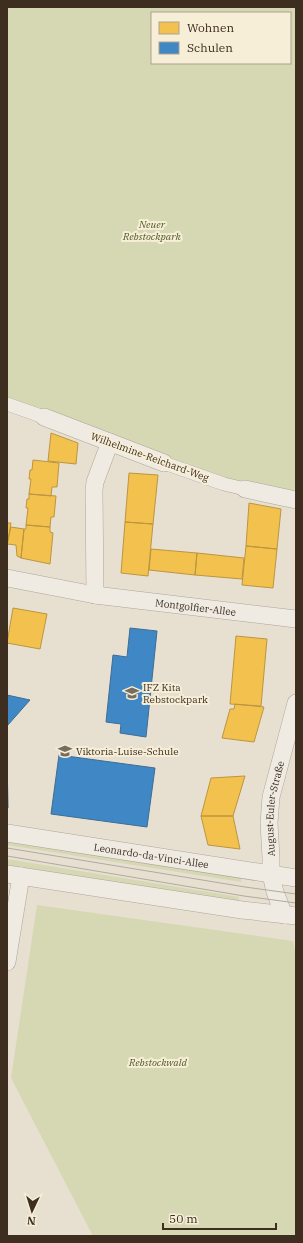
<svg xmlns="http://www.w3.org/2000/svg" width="303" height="1243" viewBox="0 0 303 1243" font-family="'IBM Plex Serif',serif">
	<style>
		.green { fill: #d6d7b3; fill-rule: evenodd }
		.homes { fill: #f2c14e; stroke: #bc9540 }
		.schools { fill: #3f88c5; stroke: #3e6d94 }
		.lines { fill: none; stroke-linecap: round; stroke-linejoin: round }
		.pedestrian-casing { stroke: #ada599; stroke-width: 14 }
		.minor-casing { stroke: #ada599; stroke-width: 18 }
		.pedestrian { stroke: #efebe3; stroke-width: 13 }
		.minor { stroke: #efebe3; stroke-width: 17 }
		.tram { stroke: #afaaa2; stroke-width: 1 }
		.labels { text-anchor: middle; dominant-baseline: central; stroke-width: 4; stroke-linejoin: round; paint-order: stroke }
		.park-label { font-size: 10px; font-style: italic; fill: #4d5a26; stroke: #f7eed8 }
		.street-label { font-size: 10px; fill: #3d2e20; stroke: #f7eed8 }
		.poi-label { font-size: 10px; fill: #3d2e20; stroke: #f7eed8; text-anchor: start }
	</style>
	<rect width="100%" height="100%" fill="#e7e0d1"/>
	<!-- green -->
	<path class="green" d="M7 7H296V493L232 481 113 437 7 397ZM152 13H290V63H152Z
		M7 838 241 875V882L7 845Z
		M7 859 239 897 238 903 7 866Z
		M37 905 293 941 296 955V1236H93L11 1078Z"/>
	<!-- homes -->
	<path class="homes" d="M51 433 78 443 76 464 48 461Z
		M33 460 59 463 57 487H52L51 496 29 494 31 479H29L30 470H32Z
		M129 473 158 475 153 524 125 522Z
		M29 494 56 496 54 517H51L50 527 26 525 28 508H26L27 499H29Z
		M249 503 281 509 277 549 246 546Z
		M125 522 153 524 148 576 121 573Z
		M7 523H11L7 546Z
		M26 525 50 527V532L53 533 50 564 21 558 24 529H26Z
		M11 527 24 529 21 558 17 556 16 545 7 544Z
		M246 546 277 549 273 588 242 585Z
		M151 549 197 553 195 575 149 570Z
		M197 553 244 558 242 579 195 575Z
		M13 608 47 614 40 649 7 643Z
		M236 636 267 639 261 706 230 704Z
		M235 704 264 707 254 742 222 738 230 709H234Z
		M245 776 233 816H201L211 778Z
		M201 816H233L240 849 208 845Z"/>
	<!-- schools -->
	<path class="schools" d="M130 628 157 631 146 737 120 733 121 724 106 722 113 655 127 657Z
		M7 695 30 700 7 726Z
		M59 755 155 768 147 827 51 814Z
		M7 756V757L8 808H7Z"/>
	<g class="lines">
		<defs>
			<path id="pedestrian" d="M7 404 44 417
				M164 463 224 484 245 489"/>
			<g id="minor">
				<path d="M44 417 164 463"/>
				<path d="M245 489 296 500"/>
				<path id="s1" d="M7 578 95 595 296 619"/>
				<path d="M95 595 94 490 95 482 110 442"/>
				<path id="s2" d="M7 833 296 878"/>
				<path d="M7 874 242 910 296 916"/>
				<path id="s3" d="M284 915 275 892 271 874V858L269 823 271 797 296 703"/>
				<path d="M7 962 21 876"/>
			</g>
		</defs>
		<!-- pedestrian casing -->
		<use href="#pedestrian" class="pedestrian-casing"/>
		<!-- minor casing -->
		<use href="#minor" class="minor-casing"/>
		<!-- pedestrian -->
		<use href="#pedestrian" class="pedestrian"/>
		<!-- minor -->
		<use href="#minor" class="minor"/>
		<!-- tram -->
		<path class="tram" d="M7 848 245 887 296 894
			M7 856 244 896 296 903"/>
	</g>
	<!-- icons -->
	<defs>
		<symbol id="school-bare" viewBox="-9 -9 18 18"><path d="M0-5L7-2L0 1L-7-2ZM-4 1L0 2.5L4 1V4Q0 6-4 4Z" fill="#786c5e" stroke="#f7eed8" stroke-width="2.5" paint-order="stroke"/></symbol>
	</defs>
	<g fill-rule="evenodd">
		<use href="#school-bare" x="122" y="683" width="20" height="20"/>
		<use href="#school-bare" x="55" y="741" width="20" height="20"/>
	</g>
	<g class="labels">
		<!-- park labels -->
		<g class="park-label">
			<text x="152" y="224">Neuer<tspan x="152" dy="12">Rebstockpark</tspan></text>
			<text x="158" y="1062">Rebstockwald</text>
		</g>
		<!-- street labels -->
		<g class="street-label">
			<text transform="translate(150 457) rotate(20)">Wilhelmine-Reichard-Weg</text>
			<text stroke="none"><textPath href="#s1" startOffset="191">Montgolfier-Allee</textPath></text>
			<text stroke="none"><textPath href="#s3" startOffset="109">August-Euler-Straße</textPath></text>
			<text stroke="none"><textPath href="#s2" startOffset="146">Leonardo-da-Vinci-Allee</textPath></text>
		</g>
		<!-- poi labels -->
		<g class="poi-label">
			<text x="143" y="687">IFZ Kita<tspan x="143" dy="12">Rebstockpark</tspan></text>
			<text x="76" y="751">Viktoria-Luise-Schule</text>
		</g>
	</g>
	<!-- border -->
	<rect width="303" height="1243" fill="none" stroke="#3d2e20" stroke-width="16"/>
	<!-- legend -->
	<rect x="151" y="12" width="140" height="52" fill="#f7eed8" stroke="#ada18e"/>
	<rect x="159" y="22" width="20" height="12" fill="#f2c14e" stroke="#ada18e"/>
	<text x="187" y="32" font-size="12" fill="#3d2e20">Wohnen</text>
	<rect x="159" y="42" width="20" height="12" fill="#3f88c5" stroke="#ada18e"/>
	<text x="187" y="52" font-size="12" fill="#3d2e20">Schulen</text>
	<!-- north arrow -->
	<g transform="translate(32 1211) rotate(184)" stroke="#f7eed8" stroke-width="3" paint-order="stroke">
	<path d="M0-3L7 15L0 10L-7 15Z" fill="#3d2e20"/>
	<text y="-6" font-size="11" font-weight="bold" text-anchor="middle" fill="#3d2e20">N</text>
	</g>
	<!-- scale -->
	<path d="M163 1223v6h113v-6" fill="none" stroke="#3d2e20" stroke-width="2"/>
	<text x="169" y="1223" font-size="12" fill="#3d2e20" stroke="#f7eed8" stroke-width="3" paint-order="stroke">50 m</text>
</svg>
